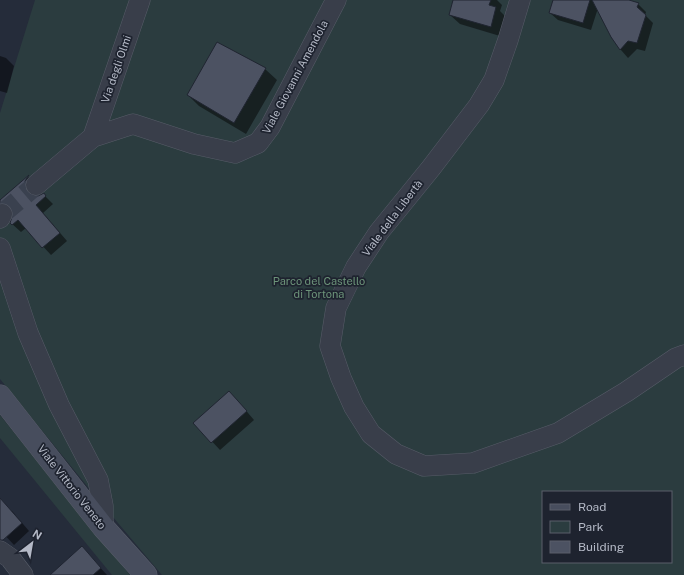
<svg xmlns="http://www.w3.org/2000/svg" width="684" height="575" viewBox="0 0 684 575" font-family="'Public Sans',sans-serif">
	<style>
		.green { fill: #2b3c3f; fill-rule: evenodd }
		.shadow { fill: #0007 }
		.building { fill: #4c5262; stroke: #202531 }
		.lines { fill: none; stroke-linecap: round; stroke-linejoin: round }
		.street-tunnel { stroke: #3a414f; stroke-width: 20; stroke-dasharray: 20 10; stroke-linecap: butt }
		.street-casing { stroke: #575c68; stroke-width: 21 }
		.secondary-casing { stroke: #575c68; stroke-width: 23 }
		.street { stroke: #393e4a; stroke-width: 20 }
		.secondary { stroke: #474d5d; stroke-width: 22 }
		.labels { text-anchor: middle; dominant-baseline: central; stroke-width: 3.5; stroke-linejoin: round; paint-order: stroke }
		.street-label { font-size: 11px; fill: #b4b9c6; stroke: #1e232f }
		.park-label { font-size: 11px; fill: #6d947a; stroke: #1e232f }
	</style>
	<rect width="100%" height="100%" fill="#252c3a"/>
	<!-- green -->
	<path class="green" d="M35 0H684V575H162L96 497 0 379V113ZM543 492H671V562H543Z
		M0 415 130 575H112L0 438Z"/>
	<!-- shadow -->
	<path class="shadow" d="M454 0H497L502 5 500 11 506 17 500 36 460 24 450 15Z
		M554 0H626L638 4 646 12 645 15 653 23 645 51 637 49 628 58 621 50 611 37 598 8 591 30 558 20 550 13Z
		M0 56 6 58 14 66 7 93 0 91Z
		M265 69 277 80 246 134 199 106 188 95Z
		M29 177 36 184 33 190V197H39L44 195 53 204 43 213 67 241 51 255 26 228 21 232 11 223 14 211 0 209V201Z
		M237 400 254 420 220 450 195 423Z
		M0 507 12 511 29 531 14 545 0 530Z
		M82 548 107 575H54Z"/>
	<!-- building -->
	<path class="building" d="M453 0H491L489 5 496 7 491 27 449 15Z
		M553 0H590L583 23 549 13Z
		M592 0H629L639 3 637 7 646 15 637 43 628 41 620 50 611 37Z
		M217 42 266 68 234 123 187 95Z
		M29 175 25 181V187L27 192 32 196H38L44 193 46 196 36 205 60 233 42 248 18 220 12 225 10 223 13 214 12 208 7 204 0 203V200Z
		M229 391 247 411 211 443 193 423Z
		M0 498 22 523 3 540H0Z
		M82 546 101 568 93 575H50Z"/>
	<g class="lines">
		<!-- street-tunnel -->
		<path class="street-tunnel" d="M2 214 36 185"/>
		<defs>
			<path id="street" d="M520 0 508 40 494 80 479 105 431 168 379 232 356 267 336 308 330 346 341 378 354 407 371 434 396 454 424 466 473 463 558 433 626 392 676 358 684 355
				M93 137 140 0
				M36 185 93 137 133 124 194 144 235 153 258 143 270 127 336 0
				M0 218 2 214
				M0 248 28 333 59 405 98 480 103 506V527
				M0 551 10 558 23 575"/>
			<path id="secondary" d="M0 396 103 527 146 575"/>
		</defs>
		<!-- street casing -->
		<use href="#street" class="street-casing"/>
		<!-- secondary casing -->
		<use href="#secondary" class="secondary-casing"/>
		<!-- street -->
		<use href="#street" class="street"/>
		<!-- secondary -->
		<use href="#secondary" class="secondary"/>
	</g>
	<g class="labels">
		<!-- street labels -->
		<g class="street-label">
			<text transform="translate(116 69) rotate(-71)">Via degli Olmi</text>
			<text transform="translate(295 77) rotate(-62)">Viale Giovanni Amendola</text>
			<text transform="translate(392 218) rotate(-53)">Viale della Libertà</text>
			<text transform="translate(72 487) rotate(52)">Viale Vittorio Veneto</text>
		</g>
		<!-- park labels -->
		<g class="park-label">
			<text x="319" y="281">Parco del Castello<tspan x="319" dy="13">di Tortona</tspan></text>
		</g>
	</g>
	<!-- legend -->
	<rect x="542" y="491" width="130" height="72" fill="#1e232f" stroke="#5a5f6b"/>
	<rect x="550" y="504" width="20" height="6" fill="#474d5d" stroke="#5a5f6b"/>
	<text x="578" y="511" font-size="12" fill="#b4b9c6">Road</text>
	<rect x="550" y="521" width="20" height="12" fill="#2b3c3f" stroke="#5a5f6b"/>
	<text x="578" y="531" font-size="12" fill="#b4b9c6">Park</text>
	<rect x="550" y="541" width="20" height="12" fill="#4c5262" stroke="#5a5f6b"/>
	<text x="578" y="551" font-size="12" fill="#b4b9c6">Building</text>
	<!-- north arrow -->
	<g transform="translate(32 543) rotate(31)" stroke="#1e232f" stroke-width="3" paint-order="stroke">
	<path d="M0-3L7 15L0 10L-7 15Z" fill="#b4b9c6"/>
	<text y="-6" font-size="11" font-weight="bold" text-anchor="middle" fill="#b4b9c6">N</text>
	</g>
</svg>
